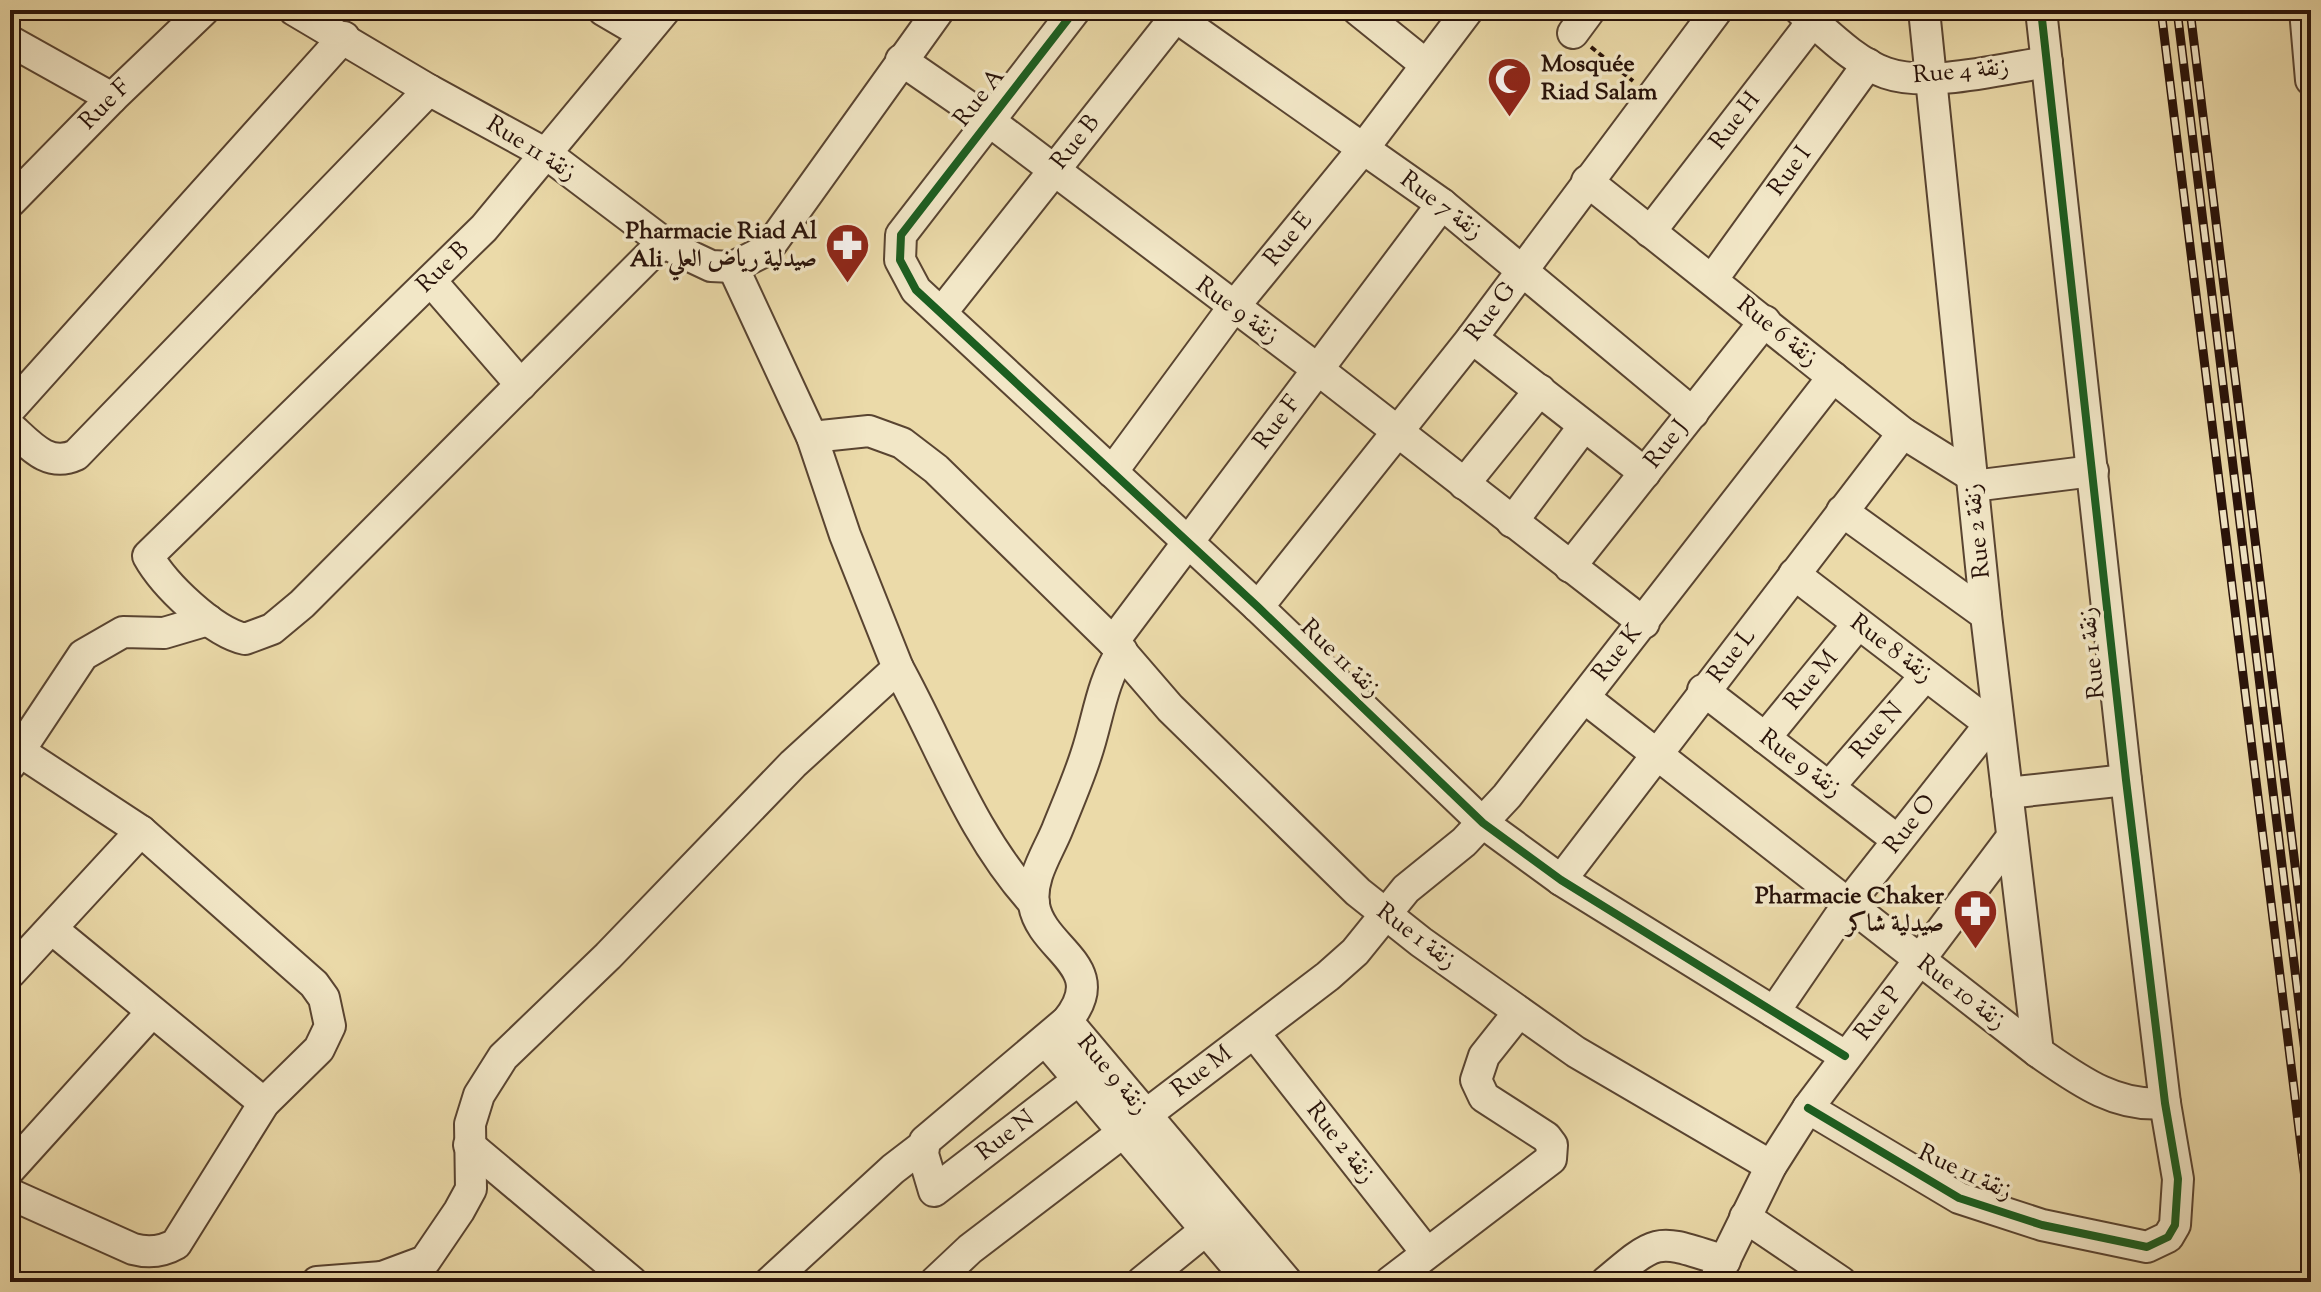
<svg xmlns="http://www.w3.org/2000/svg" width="2321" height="1292" viewBox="0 0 2321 1292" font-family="'Sorts Mill Goudy',Amiri,serif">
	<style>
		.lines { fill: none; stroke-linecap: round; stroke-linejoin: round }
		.minor-casing { stroke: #594431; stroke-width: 34 }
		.path { stroke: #281209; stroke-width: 4; stroke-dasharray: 6 4; stroke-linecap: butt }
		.minor { stroke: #f2e7c7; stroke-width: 30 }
		.rail-casing { stroke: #281209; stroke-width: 9 }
		.rail { stroke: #f2e7c7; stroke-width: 6; stroke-dasharray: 18; stroke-linecap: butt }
		.cycleway-casing { stroke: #f2e7c7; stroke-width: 13 }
		.cycleway { stroke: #1b5e20; stroke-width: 8 }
		.labels { text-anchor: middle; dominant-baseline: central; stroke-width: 7; stroke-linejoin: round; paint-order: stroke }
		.poi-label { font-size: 24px; font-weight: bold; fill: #281209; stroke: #f2e7c7; text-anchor: end }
		.street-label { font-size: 24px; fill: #281209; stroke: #f2e7c7 }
	</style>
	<rect width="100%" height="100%" fill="#ebdaa9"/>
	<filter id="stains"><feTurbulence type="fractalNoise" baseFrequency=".0025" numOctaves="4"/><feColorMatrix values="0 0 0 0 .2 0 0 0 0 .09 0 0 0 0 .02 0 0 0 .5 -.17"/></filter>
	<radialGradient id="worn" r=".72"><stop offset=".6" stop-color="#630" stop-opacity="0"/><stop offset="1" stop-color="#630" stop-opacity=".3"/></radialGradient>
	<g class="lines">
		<defs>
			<g id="minor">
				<path d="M294 10 429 90 548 155 663 242 694 258 711 266 733 267 767 250 939 10"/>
				<path d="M603 10 644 34"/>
				<path d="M1075 10 901 235 900 260 916 290 1258 607 1483 823 1561 880 1845 1056"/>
				<path d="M1358 10 1425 64"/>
				<path d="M1800 10C1825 31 1854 62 1886 73 1929 88 2001 69 2047 62"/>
				<path d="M1924 10 1986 615 2038 1052"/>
				<path d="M2305 10 2311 80"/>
				<path d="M1176 17 1442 204 1693 413"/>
				<path d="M1573 33 1590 10"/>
				<path d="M10 41 112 98"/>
				<path d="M901 60 988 120 1316 368 1644 623"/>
				<path d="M1587 181 1903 433 1972 476"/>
				<path id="s1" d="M10 202 112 98 204 10"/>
				<path id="s2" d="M1650 232 1803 34 1818 10"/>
				<path id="s3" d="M663 242 302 604 272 629 245 639C213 632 164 585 148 556L484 228 665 10"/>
				<path id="s4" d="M1712 280 1868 64"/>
				<path d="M431 281 521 385"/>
				<path id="s5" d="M942 312 1181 10"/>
				<path d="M1472 338 1645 473"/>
				<path d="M10 409 344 37"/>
				<path d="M10 427C30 445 48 468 76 455L429 90"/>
				<path d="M812 437 869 431 902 443 936 469 1113 642 1170 708 1358 892 1421 942 1576 1052 1771 1166"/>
				<path id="s6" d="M1112 472 1232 309 1363 149 1468 10"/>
				<path d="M1464 484 1540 390"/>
				<path d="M1973 486 2093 471"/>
				<path d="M1842 511 1986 615"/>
				<path d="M1512 522 1584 426"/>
				<path id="s7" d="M1570 567 1765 321"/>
				<path d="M1794 574 1990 724"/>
				<path id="s8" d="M1258 607 1472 338 1717 10"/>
				<path id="s9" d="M1113 642 1442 204"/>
				<path d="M898 668C942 748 971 834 1034 903"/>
				<path d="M1703 690 1896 839"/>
				<path d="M1586 699 2038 1052C2077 1079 2115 1108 2165 1103"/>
				<path id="s10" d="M1765 738 1858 624"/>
				<path d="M10 745 141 831 314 984 324 998 330 1026 319 1049 264 1103 176 1244C162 1252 148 1253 133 1249L10 1194"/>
				<path d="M10 765 83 655 123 632 164 633 208 620"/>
				<path id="s11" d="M1829 787 1925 676"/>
				<path d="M2007 793 2126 780"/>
				<path id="s12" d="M1561 880 1903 433"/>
				<path d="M52 929 264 1103"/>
				<path d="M10 973 141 831"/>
				<path id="s13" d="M1774 1012 1848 904 1990 724 1998 723"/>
				<path d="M1067 1021 1287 1282"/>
				<path d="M1254 1033 1426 1252"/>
				<path d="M1046 1041 1250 1282"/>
				<path d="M1077 1081 934 1191 923 1154 925 1141 1067 1021C1112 966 1042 951 1034 905 1030 878 1047 854 1057 830 1067 805 1078 780 1086 755 1098 720 1101 683 1122 651"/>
				<path d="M1808 1108 1959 1198 2042 1225 2147 1247 2168 1237 2175 1225 2178 1179 2165 1103 2126 780 2041 10"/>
				<path d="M469 1145 632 1282"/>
				<path d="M10 1169 151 1013"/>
				<path d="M1745 1217 1841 1282"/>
				<path d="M317 1282 382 1277"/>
				<path d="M380 1282 382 1277 425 1261 459 1211 471 1189 470 1124 479 1095 503 1057 608 956 793 764 898 668 845 535 812 437 733 267"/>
				<path d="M770 1282 893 1169 923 1146"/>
				<path id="s14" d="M935 1282 970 1249 1328 976 1355 952 1406 889 1464 842 1507 796 1833 377"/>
				<path d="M1142 1282 1207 1229"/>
				<path d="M1390 1282 1551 1159 1552 1145 1546 1137 1484 1097 1476 1080 1484 1056 1519 1012"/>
				<path d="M1606 1282C1661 1235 1657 1240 1725 1261"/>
				<path id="s15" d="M1714 1282 1771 1166 1808 1108 2012 837"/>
			</g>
		</defs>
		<!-- minor casing -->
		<use href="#minor" class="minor-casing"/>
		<!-- path -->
		<path class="path" d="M1545 10 1556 18
			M1591 47 1633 81"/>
		<!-- minor -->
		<use href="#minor" class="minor"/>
		<defs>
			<path id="rail" d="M2161 10 2311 1227
				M2177 10 2311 1101
				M2190 10 2311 995"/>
		</defs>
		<!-- rail casing -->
		<use href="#rail" class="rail-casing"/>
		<!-- rail -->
		<use href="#rail" class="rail"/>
		<defs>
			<path id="cycleway" d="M1075 10 901 235 900 260 916 290 1258 607 1483 823 1561 880 1845 1056
				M1808 1108 1959 1198 2042 1225 2147 1247 2168 1237 2175 1225 2178 1179 2165 1103 2126 780 2041 10"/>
		</defs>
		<!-- cycleway casing -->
		<use href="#cycleway" class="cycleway-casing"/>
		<!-- cycleway -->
		<use href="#cycleway" class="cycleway"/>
	</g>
	<!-- icons -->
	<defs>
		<symbol id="mosque-pin" viewBox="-11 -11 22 30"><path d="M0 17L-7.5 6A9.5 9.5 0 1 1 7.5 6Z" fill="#8f2418" stroke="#f2e7c7"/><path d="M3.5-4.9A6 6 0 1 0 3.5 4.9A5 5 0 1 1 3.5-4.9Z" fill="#fff"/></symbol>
		<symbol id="pharmacy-pin" viewBox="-11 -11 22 30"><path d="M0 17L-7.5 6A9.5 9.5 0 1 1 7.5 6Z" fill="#8f2418" stroke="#f2e7c7"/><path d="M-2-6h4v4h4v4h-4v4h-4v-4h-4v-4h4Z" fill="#fff"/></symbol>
	</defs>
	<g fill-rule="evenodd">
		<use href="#mosque-pin" x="1484" y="54" width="51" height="69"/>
		<use href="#pharmacy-pin" x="822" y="220" width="51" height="69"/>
		<use href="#pharmacy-pin" x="1950" y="886" width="51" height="69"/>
	</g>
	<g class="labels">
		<!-- poi labels -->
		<g class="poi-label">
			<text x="1541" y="65" text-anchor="start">Mosquée<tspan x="1541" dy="28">Riad Salam</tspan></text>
			<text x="817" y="232">Pharmacie Riad Al<tspan x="817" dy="28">Ali صيدلية رياض العلي</tspan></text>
			<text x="1944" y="897">Pharmacie Chaker<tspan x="1944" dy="28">صيدلية شاكر</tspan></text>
		</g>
		<!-- street labels -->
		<g class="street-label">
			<text transform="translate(1961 72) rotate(-5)">Rue 4 زنقة</text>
			<text transform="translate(980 98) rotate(-52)">Rue A</text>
			<text stroke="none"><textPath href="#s1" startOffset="136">Rue F</textPath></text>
			<text stroke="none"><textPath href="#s2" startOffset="140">Rue H</textPath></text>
			<text stroke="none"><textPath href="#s5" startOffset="216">Rue B</textPath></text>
			<text transform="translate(531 149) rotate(32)">Rue 11 زنقة</text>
			<text stroke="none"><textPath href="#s4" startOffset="134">Rue I</textPath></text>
			<text transform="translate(1441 206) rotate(37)">Rue 7 زنقة</text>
			<text stroke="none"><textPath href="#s6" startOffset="292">Rue E</textPath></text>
			<text stroke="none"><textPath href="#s3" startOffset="1122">Rue B</textPath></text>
			<text transform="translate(1237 311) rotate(36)">Rue 9 زنقة</text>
			<text stroke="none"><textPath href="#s8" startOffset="376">Rue G</textPath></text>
			<text transform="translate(1777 332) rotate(39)">Rue 6 زنقة</text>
			<text stroke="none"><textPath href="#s9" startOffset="274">Rue F</textPath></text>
			<text stroke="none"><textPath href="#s7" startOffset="156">Rue J</textPath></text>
			<text transform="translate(1978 531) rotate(-96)">Rue 2 زنقة</text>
			<text transform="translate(1891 649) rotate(37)">Rue 8 زنقة</text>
			<text transform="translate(2093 653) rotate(-96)">Rue 1 زنقة</text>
			<text stroke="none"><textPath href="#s14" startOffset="934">Rue K</textPath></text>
			<text stroke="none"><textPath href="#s12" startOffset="282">Rue L</textPath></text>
			<text transform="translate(1340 659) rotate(44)">Rue 11 زنقة</text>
			<text stroke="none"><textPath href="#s10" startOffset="74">Rue M</textPath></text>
			<text stroke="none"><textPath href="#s11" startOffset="74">Rue N</textPath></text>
			<text transform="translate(1800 764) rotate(37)">Rue 9 زنقة</text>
			<text stroke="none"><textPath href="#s13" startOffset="232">Rue O</textPath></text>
			<text transform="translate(1416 937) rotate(37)">Rue 1 زنقة</text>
			<text transform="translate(1961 993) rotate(38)">Rue 10 زنقة</text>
			<text stroke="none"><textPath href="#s15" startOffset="316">Rue P</textPath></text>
			<text stroke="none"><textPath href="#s14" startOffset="340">Rue M</textPath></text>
			<text transform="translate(1112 1075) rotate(50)">Rue 9 زنقة</text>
			<text transform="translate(1006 1136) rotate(-38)">Rue N</text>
			<text transform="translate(1340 1143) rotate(52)">Rue 2 زنقة</text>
			<text transform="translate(1965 1173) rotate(25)">Rue 11 زنقة</text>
		</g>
	</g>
	<!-- margin -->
	<rect width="2321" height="1292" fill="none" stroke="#ebdaa9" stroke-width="40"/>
	<rect x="12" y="12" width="2297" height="1268" fill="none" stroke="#281209" stroke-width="4"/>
	<rect x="20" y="20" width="2281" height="1252" fill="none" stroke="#281209" stroke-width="2"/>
	<rect width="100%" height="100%" filter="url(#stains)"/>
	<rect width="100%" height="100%" fill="url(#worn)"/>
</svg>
